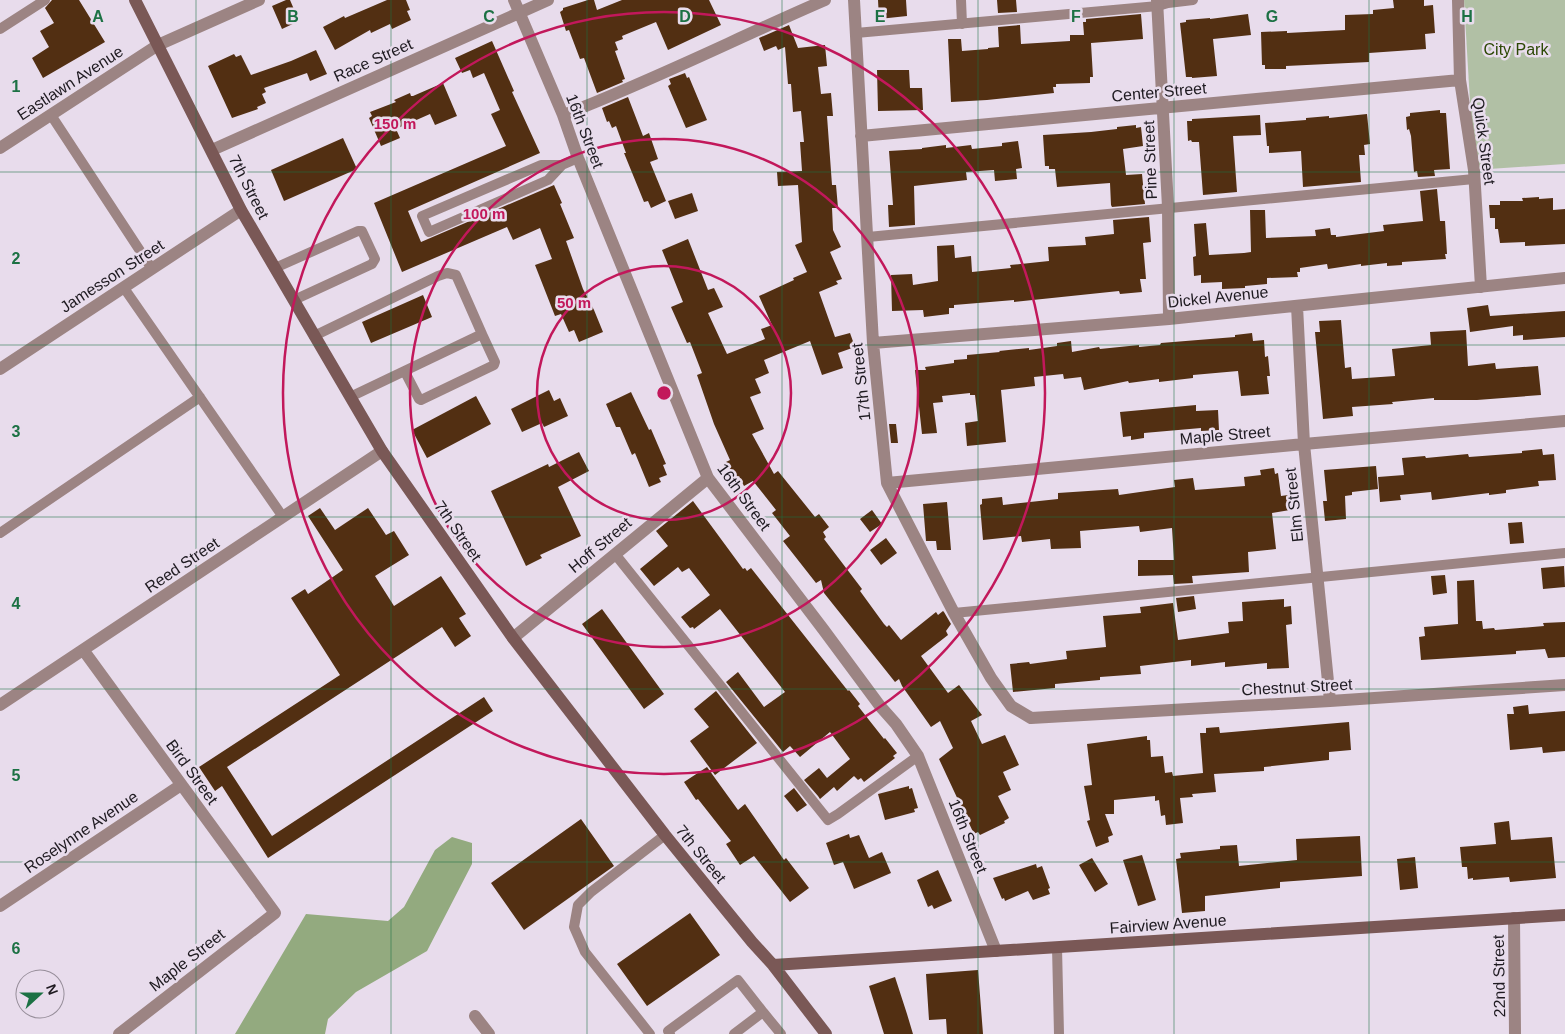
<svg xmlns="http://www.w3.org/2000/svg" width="1565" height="1034" viewBox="0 0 1565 1034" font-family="Arial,sans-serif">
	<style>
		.green { fill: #b1c0a5 }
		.forest { fill: #93aa7f }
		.building { fill: #522f12 }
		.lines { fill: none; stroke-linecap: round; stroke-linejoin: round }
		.lane { stroke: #9c8483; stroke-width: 10 }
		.street { stroke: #9c8483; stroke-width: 12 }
		.secondary { stroke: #7a5856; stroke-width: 12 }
		.grid { fill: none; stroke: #1c7144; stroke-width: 1; stroke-opacity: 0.55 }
		.ring { fill: none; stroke: #c2185b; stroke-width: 2.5 }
		.labels { text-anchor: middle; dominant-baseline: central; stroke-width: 5; stroke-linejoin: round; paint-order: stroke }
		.park-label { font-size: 16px; fill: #2c4804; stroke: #e8dcec }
		.street-label { font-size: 16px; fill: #1e1a20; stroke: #e8dcec }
		.grid-label { font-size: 16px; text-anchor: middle; font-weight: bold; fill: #1c7144; stroke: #e8dcec; stroke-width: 5; stroke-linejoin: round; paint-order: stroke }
		.centre { fill: #c2185b; stroke: #e8dcec; stroke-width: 2.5 }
		.ring-label { font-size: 15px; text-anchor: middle; font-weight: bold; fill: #c2185b; stroke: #e8dcec; stroke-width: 5; stroke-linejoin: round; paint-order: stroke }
	</style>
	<rect width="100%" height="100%" fill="#e8dcec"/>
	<!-- green -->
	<path class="green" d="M1464 0H1565V164L1474 170Z"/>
	<!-- forest -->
	<path class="forest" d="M452 837 472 843V864L427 951 356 992 328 1019 325 1034H235L306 914 388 921 404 907 435 850Z"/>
	<!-- building -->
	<path class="building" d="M52 0H79L105 42 43 78 32 58 49 47 40 31 54 23 45 8Z
		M286 0H290L299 21 282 29 272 6Z
		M387 0H406L410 10 407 11 411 20 392 29 390 24 371 33 370 30 335 50 323 27 344 16 345 18Z
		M588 0H594L597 10 622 0H709L721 25 668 50 656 22 622 36 623 39 615 42 618 50 615 51 625 79 622 80 623 82 597 93 584 58 580 59 569 30 566 31 560 12 563 10V8Z
		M878 0H906L907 16 879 19Z
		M997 0H1016L1017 12 998 13Z
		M1393 0H1424V6L1433 5 1435 33 1425 34 1426 49 1369 53V62L1286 66V69H1265V65H1262L1261 32 1287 31V33L1345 30V15L1373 14V10L1394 8Z
		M1141 14 1143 39 1091 43 1093 77H1090V83L1056 84V87H1053L1054 93 987 100 951 102 948 39H961L962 51 988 49V48L999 47 998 27 1020 25 1021 44 1070 41V35H1084L1083 22H1086V19Z
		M1248 14 1251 35 1213 39 1217 76 1192 78V77H1186L1180 23 1186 22V20L1210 18V19Z
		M789 25 798 48 825 45 827 66 818 67 821 94 831 93 833 116H827L832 185H836L838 208H832L833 230 841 247 830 252 842 279 836 281 838 284 819 292 835 337 850 333 855 347 838 353 843 368 822 375 810 341 764 360 769 373 755 379 761 393 750 397 764 429 752 434 774 474 778 471 815 517 819 514 829 527 823 532 826 537 824 539 862 589 860 591 884 624 887 627 889 625 901 640 936 612 938 615 943 611 944 612 951 624 946 631 948 635 921 656 948 693 959 685 982 715 971 721 982 744 1005 735 1019 765 1003 772 1011 790 998 796 1009 818 1004 821 1005 823 980 835 978 832 974 834 939 759 953 748 940 721 931 727 902 686 899 679 895 682 824 593 821 580 816 583 783 541 790 536 772 513 776 510 753 481 744 486 739 476 735 478 726 462 730 460 714 424 697 375 702 373 690 342 687 343 671 307 683 302 662 250 688 239 708 290 714 288 723 307 708 313 727 354 765 339 761 329 772 325 759 296 794 280 793 278 807 272 795 245 802 242 798 185 778 186 777 172 802 171 800 142H804L801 111 793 112 791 84H788L785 47 778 50 776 46 764 51 759 38Z
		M492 41 514 91 512 92 540 153 408 211 421 242 554 185 562 203 560 204 574 238 566 241 583 289 594 310 603 332 579 342 574 330 569 332 561 314 555 316 535 265 552 259 540 228 513 240 507 227 402 272 374 203 506 146 491 114 500 110 484 73 473 78 470 70 462 73 455 58Z
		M316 50 327 74 310 81 307 73 264 88 266 92 262 94 266 103 257 107 258 109 232 118 208 66 234 54 236 57 241 55 251 75 291 61Z
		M877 70H909L910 88H922L923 110 878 111Z
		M685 73 687 78 689 77 707 120 686 128 668 86 671 84 669 79Z
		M443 83 457 116 435 125 430 114 396 129 400 138 381 146 369 118 372 116 370 112 396 102 394 100 410 93 411 96H413Z
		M628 97 643 136 649 133 658 159 650 162 666 201 651 208 648 201 644 202 624 153H626L616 126 612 128 609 121 607 122 602 108Z
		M1440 110V113H1446L1450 169 1434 170 1435 176 1418 177 1417 171 1414 172 1411 136 1409 129 1407 130 1406 117 1410 116V113Z
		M1367 114 1370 144 1364 145 1365 155H1359L1361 182 1303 187 1301 151 1269 153V146H1267L1265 123 1306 120V118L1329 116V118Z
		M1260 115 1261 135 1233 136 1237 192 1203 195 1199 142H1192L1191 140 1188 141 1187 121H1192V119Z
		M1136 125V128L1141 127 1143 146 1123 149 1126 175 1142 174 1145 204 1112 207 1111 205 1110 183 1057 187 1055 169H1049V166H1045L1043 135 1091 132 1117 129V127Z
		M343 138 357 169 284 201 271 170Z
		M1018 141 1022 168 1016 169 1017 179 995 181 994 170 966 172 967 180 914 186 915 225 889 227 888 205H893L889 151 922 149V148L946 145V148L971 145 972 149 1002 146V143Z
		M1437 189 1440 221H1445L1447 254H1445L1446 259 1402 262V265L1387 266V263L1361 266V264L1328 269 1327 264 1300 268V272H1297L1298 277 1267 278V284L1245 286V288L1222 289V282L1201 283V275L1194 276 1193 257 1196 256 1194 224 1206 223 1209 255 1244 253 1251 252 1250 210H1265L1266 238 1316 236 1315 230 1330 228 1331 235H1336V237L1384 231 1383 225 1423 221 1420 191Z
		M692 193 698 211 675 219 668 201Z
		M1539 197V199L1553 198V210L1565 209V244L1525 246V242L1500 243 1498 229H1495V218H1490L1489 205H1500V201H1523L1522 198Z
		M1149 217 1151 242 1143 243 1146 279H1140L1142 292 1120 294 1119 291 1014 302V300L954 305V308H949V314L924 317 923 310 892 311 891 275 912 274 913 285 938 281 937 246 954 245 955 258 971 256 972 272 1011 268 1010 265 1049 261 1048 247 1086 245 1085 237 1114 234 1113 220Z
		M423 295 432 317 371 343 362 322Z
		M1488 305 1490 316 1565 311V337L1523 340V335L1513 336V326L1470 332 1467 308Z
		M1341 320 1345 368 1351 367 1352 379 1395 376 1392 349 1431 345 1430 332 1466 330 1468 366 1495 363 1496 369 1538 366 1541 395 1477 400H1434V398L1392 402 1393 404 1352 407 1353 416 1323 419 1315 332H1320L1319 321Z
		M1252 333 1253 341 1264 340 1265 357 1268 356 1270 376H1267L1269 394 1241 396 1238 371 1193 375V378L1159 382V379L1129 383 1128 381 1084 390 1081 377 1064 379 1063 374 1034 377 1035 386 1001 390 1006 442 967 446 965 423 978 421 975 395H970V393L942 396 943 402 933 403 937 433 922 434 915 370H926L925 367 954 363V360L967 359V355L1000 352 999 351 1029 348V350L1057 346V343L1071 341 1072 352 1099 347 1100 349 1139 345V347L1160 345 1161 343 1235 337V335Z
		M549 390 554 401 560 398 568 416 544 427 542 423 522 432 511 409Z
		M631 392 649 430 651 429 666 464 663 465 667 475 659 478 661 482 649 487 635 453 632 455 620 427H616L606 404Z
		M476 396 491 424 427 458 412 430Z
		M1196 405V411L1218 410 1219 430 1201 431V428L1144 433V438L1131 440V436L1123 437 1120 412Z
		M889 424H896L898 443H891Z
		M1542 449 1543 455 1554 454 1556 480 1538 481 1539 486 1506 490V493L1489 495V493L1432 500 1431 492 1400 495 1401 500 1380 502 1378 477 1404 475 1402 458 1425 456 1426 458 1468 454 1469 457 1522 453V451Z
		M579 452 589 471 558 487 581 536 540 555 542 558 526 566 491 491 548 464 549 467Z
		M1376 466 1378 489 1352 492V495L1345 496 1346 519 1325 521 1323 501H1327L1324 470Z
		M1274 468 1275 474 1278 473 1281 496 1288 495 1290 510 1272 513 1276 549 1248 552 1249 572 1192 576 1193 583 1174 584 1173 575 1138 576V560H1174L1172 528 1140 532 1139 526 1080 531 1081 548 1051 549 1050 539 1022 542 1021 536 983 540 980 505 982 504V499L1002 497 1003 505 1058 499V493L1118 489 1119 495 1175 487 1174 480 1193 478 1195 490 1245 486 1244 477 1261 475 1260 470Z
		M693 501 743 569 745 568 747 571 751 568 848 691 849 690 860 704 858 706 884 739 885 738 897 753 893 756 895 758 864 782 861 778 858 780 854 776 837 791 834 787 820 799 818 796 804 780 819 768 827 778 850 759 830 732 800 757 790 746 783 752 726 682 738 672 764 707 785 692 720 609 694 629 693 627 690 628 681 617 710 595 689 568 682 572 678 567 654 586 640 569 668 546 656 531Z
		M947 502 951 550H937L936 541H926L923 504Z
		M320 508 335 530 368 508 386 535 394 531 409 555 375 576 394 606 441 576 466 614 459 618 471 636 455 647 442 627 227 767 272 836 484 697 493 711 268 858 222 786 215 791 199 767 340 675 291 598 305 589 308 594 343 570 308 516Z
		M872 510 882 524 870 532 860 519Z
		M1522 522 1524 543 1510 544 1508 523Z
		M886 538 897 553 881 565 870 550Z
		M1564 566 1565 587 1543 589 1541 568Z
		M1445 575 1447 593 1433 595 1431 576Z
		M1474 580 1476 621H1482L1483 629 1494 628 1495 630 1544 626 1543 623 1565 622V657L1548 658 1545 649 1516 651V654L1421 660 1419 637 1425 636 1424 627 1458 624 1457 581Z
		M1194 596 1196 609 1178 612 1176 598Z
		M1284 599V607L1291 606 1292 624 1286 625 1289 668 1267 669V663L1225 667V662L1191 666V660L1140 666 1141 674 1100 677V680L1055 684V688L1013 692 1010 664 1029 662 1030 664 1067 659 1066 651 1106 647 1103 616 1141 613 1140 607 1173 603 1178 640 1229 633 1228 622 1243 621 1242 602Z
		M602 609 664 694 644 709 582 624Z
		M716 691 757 743 715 775 690 741 709 727 694 709Z
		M1528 705 1529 714 1565 711V751L1543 753 1542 747 1510 750 1507 714H1514L1513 707Z
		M1349 722 1351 750 1329 752V760L1264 767V771L1214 774 1216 792 1192 794 1193 797 1180 798 1183 823 1166 825 1165 815 1161 816 1159 800 1155 801V796L1114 800V814H1105L1113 835 1108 837 1109 842 1096 847 1087 821 1090 820 1084 786 1092 785 1087 744 1147 736V740H1150L1151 757 1163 756 1165 773 1172 772 1173 776 1203 773 1200 733H1206V728L1219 727 1220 733Z
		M707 767 738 810 745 804 784 860 786 858 809 888 790 902 754 856 740 865 726 844 731 841 698 799 696 800 684 782Z
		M909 786V789L912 788 918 808 914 809 915 812 885 820 878 794Z
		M794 788 807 805 797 812 784 796Z
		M581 819 614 866 524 930 491 883Z
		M1509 821 1511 840 1552 837 1556 878 1510 882 1509 877 1473 880V878L1468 879 1467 867H1462L1460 847 1496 844 1494 823Z
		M849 834 850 838 859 835 869 858 882 852 891 873 854 889 843 862 834 865 826 843Z
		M1360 836 1362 876 1280 882V888L1205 896V911L1182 913 1176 859 1181 858 1180 853 1220 849V846L1237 845 1239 866 1297 860 1296 839Z
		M1142 855 1156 900 1138 906 1123 860Z
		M1415 857 1418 888 1400 890 1397 859Z
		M1092 858 1108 884 1095 892 1079 865Z
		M1036 864 1037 868 1042 866 1050 888 1048 889 1050 894 1033 900 1028 891 1005 901 1004 898 1002 899 993 878Z
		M938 870 952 901 934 909 932 905 928 907 917 880Z
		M690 913 720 955 647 1006 617 964Z
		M978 970 983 1034H947L946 1019 929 1020 926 974Z
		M895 977 907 1014 913 1034H884L869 986Z"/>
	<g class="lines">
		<!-- lane -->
		<path class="lane" d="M961 0 962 24
			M0 29 45 0
			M856 33 1158 6 1168 3 1193 0
			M51 115 152 269
			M562 165 548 180 429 232 422 216 541 165H562L578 158
			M868 237 1474 179
			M275 268 358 231H362L375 259 372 264 294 300
			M124 288 283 517
			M314 336 438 276 447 273 456 275 482 334 350 397
			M405 372 419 399 421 400 494 365 495 362 482 334
			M0 533 200 397
			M615 554 828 820 838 814 918 756
			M954 613 1565 553
			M1057 947 1059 1034
			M763 1012 781 1034
			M650 1034 585 952 574 927 578 905 591 892 665 835
			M670 1034 668 1031 738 980 763 1012 734 1034"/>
		<!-- street -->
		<path class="street" d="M514 0 563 115 578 158 708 478 823 629 880 706 896 724 918 756 996 951
			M854 0 873 343 887 483 954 613 991 678 1011 706 1031 718 1330 701 1565 685
			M1157 0 1168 207 1169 319
			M1458 0 1460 80 1474 170 1481 287
			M563 115C652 81 737 38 825 0
			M861 136 1460 80
			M0 148 158 45 259 0
			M212 150 548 0
			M1297 306 1304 444 1330 701
			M873 343 1169 319 1565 278
			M0 369 241 210
			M887 483 1304 444 1565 421
			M513 638 708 478
			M84 651 275 913 119 1034
			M0 705 382 451
			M0 906 181 785
			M1514 918 1515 1034
			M475 1016 489 1034"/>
		<!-- secondary -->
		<path class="secondary" d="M135 0 241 210 382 451 513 638 665 835 752 942 773 965 826 1034
			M773 965 1565 915"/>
	</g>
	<!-- grid -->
	<path class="grid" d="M196 0V1034M391 0V1034M587 0V1034M782 0V1034M978 0V1034M1174 0V1034M1369 0V1034M0 172H1565M0 345H1565M0 517H1565M0 689H1565M0 862H1565"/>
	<!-- distance rings -->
	<g class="ring">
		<circle cx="664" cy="393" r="127"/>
		<circle cx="664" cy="393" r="254"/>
		<circle cx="664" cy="393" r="381"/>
	</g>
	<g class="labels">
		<!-- park labels -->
		<g class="park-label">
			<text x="1516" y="49">City Park</text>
		</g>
		<!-- street labels -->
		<g class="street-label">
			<text transform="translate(373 60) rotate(-24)">Race Street</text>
			<text transform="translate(70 83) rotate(-33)">Eastlawn Avenue</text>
			<text transform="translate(1159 92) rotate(-5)">Center Street</text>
			<text transform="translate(585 131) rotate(69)">16th Street</text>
			<text transform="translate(1484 141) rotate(82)">Quick Street</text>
			<text transform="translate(1150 160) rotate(-92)">Pine Street</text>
			<text transform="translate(249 187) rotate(63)">7th Street</text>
			<text transform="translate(112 276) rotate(-33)">Jamesson Street</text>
			<text transform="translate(1218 297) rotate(-6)">Dickel Avenue</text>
			<text transform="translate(861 382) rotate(-96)">17th Street</text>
			<text transform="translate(1225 435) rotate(-5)">Maple Street</text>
			<text transform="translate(744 497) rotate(54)">16th Street</text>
			<text transform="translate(1294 505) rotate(-96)">Elm Street</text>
			<text transform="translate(458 531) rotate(55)">7th Street</text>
			<text transform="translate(600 545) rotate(-40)">Hoff Street</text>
			<text transform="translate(182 565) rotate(-34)">Reed Street</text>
			<text transform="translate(1297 687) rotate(-3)">Chestnut Street</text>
			<text transform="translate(192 772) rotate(54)">Bird Street</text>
			<text transform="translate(81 832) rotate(-34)">Roselynne Avenue</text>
			<text transform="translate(968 836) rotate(68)">16th Street</text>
			<text transform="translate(701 854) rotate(51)">7th Street</text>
			<text transform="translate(1168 924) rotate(-4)">Fairview Avenue</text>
			<text transform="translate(187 960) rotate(-38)">Maple Street</text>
			<text transform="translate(1499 976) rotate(-91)">22nd Street</text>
		</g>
	</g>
	<g class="grid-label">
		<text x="98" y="22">A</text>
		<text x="293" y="22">B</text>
		<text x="489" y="22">C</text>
		<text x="685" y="22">D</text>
		<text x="880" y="22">E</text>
		<text x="1076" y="22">F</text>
		<text x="1272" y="22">G</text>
		<text x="1467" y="22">H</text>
		<text x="16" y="92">1</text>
		<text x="16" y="264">2</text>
		<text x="16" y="437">3</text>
		<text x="16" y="609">4</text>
		<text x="16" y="781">5</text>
		<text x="16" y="954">6</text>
	</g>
	<circle cx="664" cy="393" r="8" class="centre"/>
	<g class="ring-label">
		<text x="395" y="129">150 m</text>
		<text x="484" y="219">100 m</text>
		<text x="574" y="308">50 m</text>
	</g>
	<!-- north arrow -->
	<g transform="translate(40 994) rotate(69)"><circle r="24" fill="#e8dcec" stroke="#978e9a"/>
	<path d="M0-4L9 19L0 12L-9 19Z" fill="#1c7144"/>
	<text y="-8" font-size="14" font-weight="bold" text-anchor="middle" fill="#1e1a20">N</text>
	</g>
</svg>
